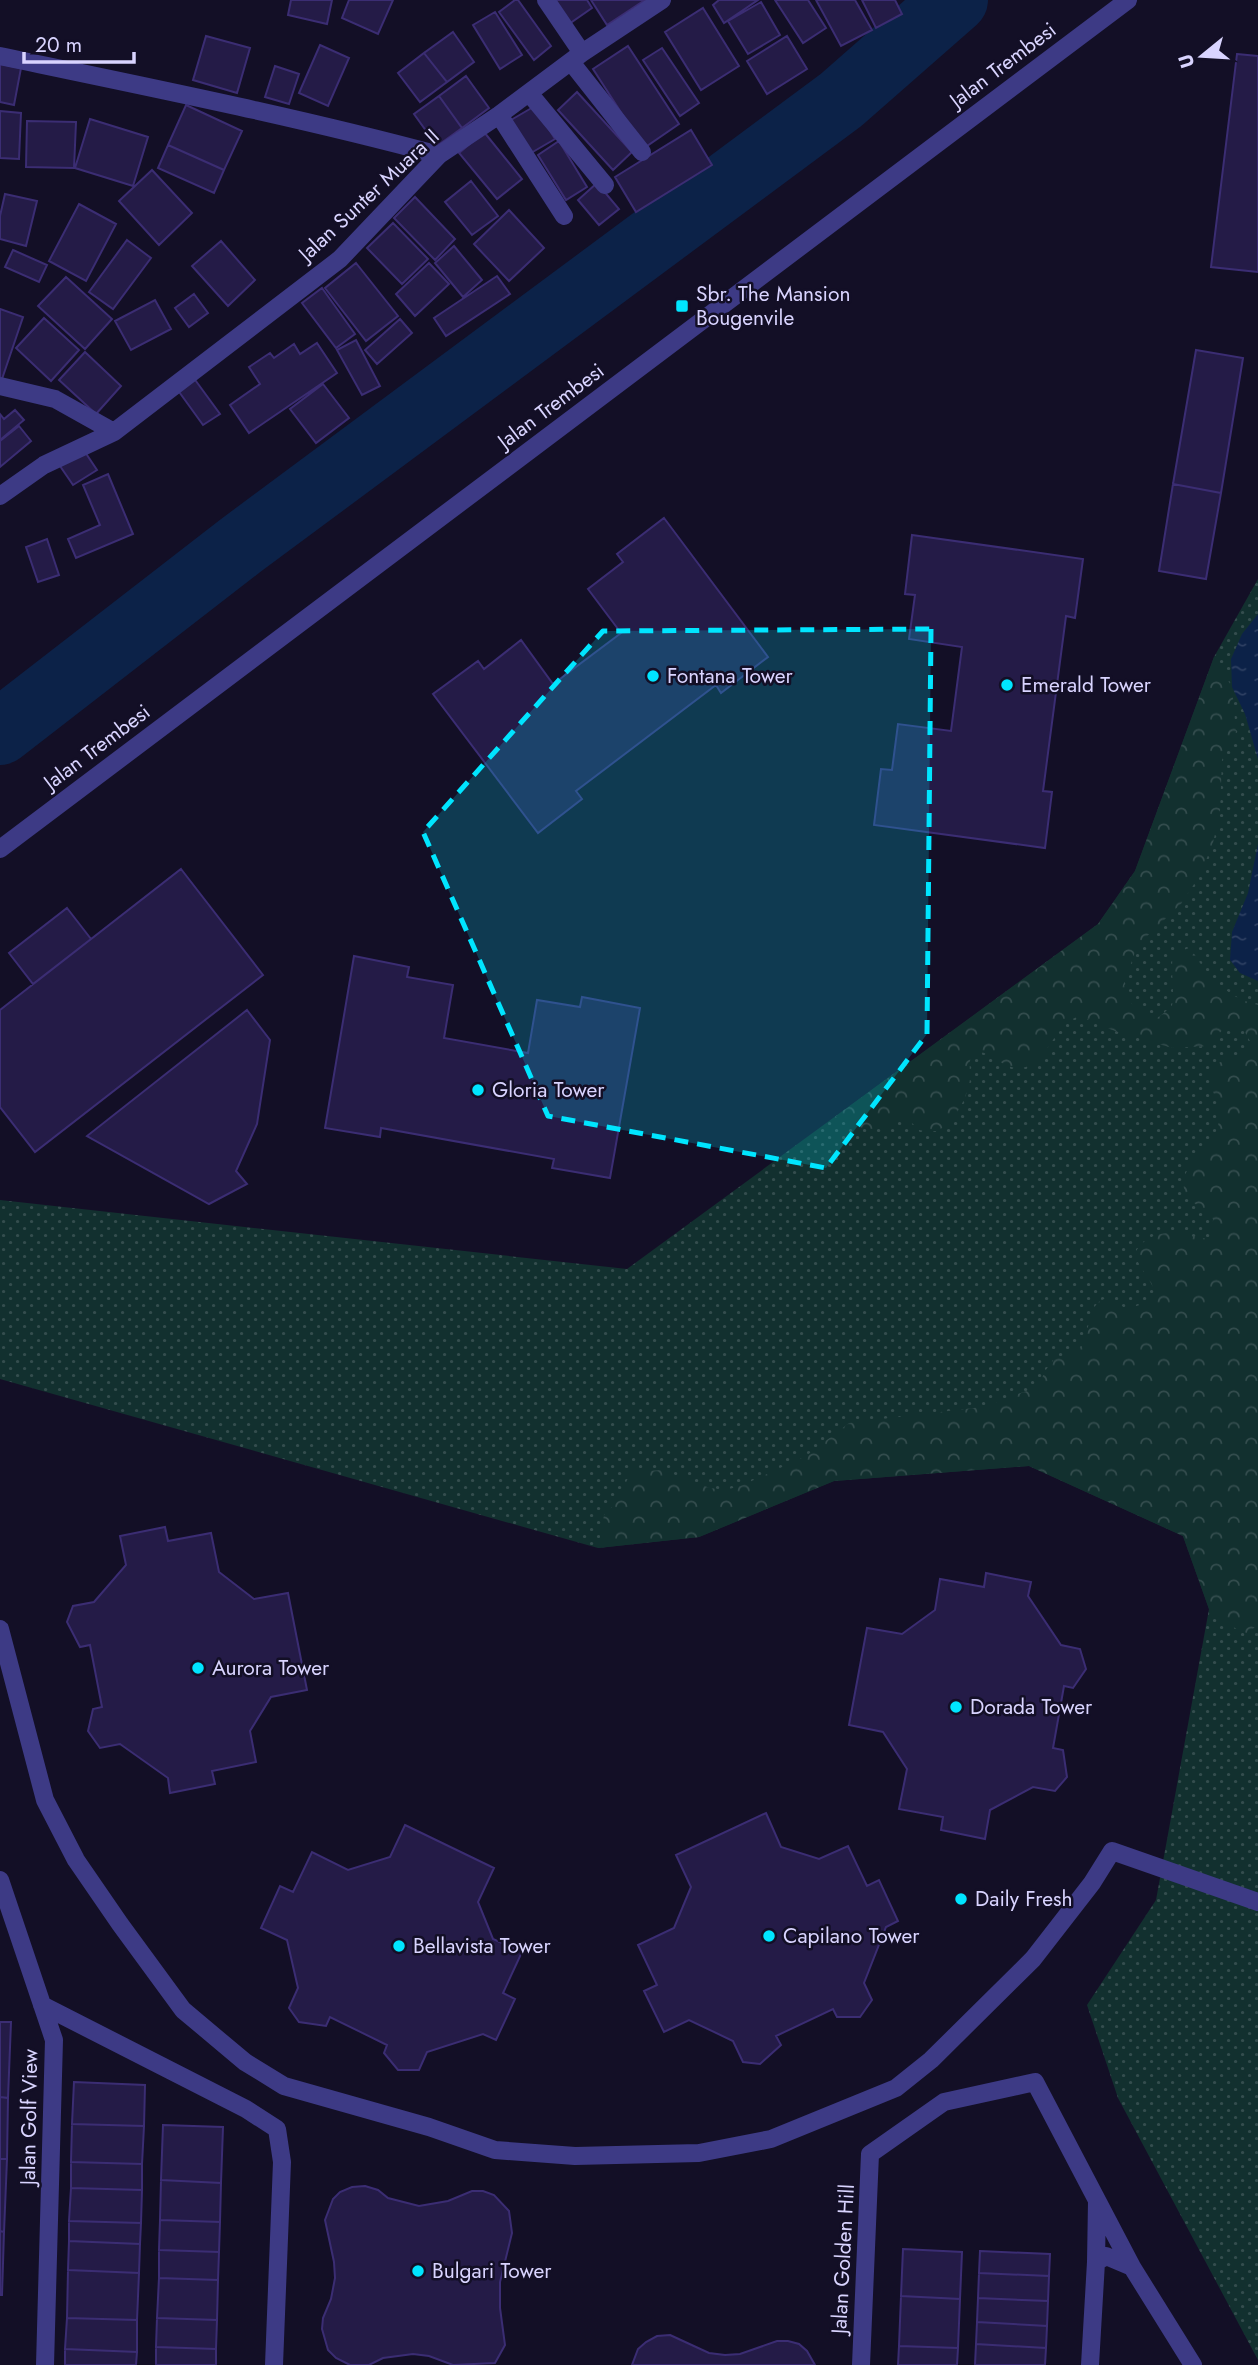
<svg xmlns="http://www.w3.org/2000/svg" width="1258" height="2365" viewBox="0 0 1258 2365" font-family="Jost,sans-serif">
	<style>
		.grass { fill: url(#grass-dots) }
		.forest { fill: url(#forest-crowns) }
		.water { fill: url(#water-ripples) }
		.lines { fill: none; stroke-linecap: round; stroke-linejoin: round }
		.river { stroke: #0c2248; stroke-width: 66 }
		.building { fill: #241b47; stroke: #3b2d73; stroke-width: 2 }
		.minor { stroke: #3d3a85; stroke-width: 18 }
		.tertiary { stroke: #3d3a85; stroke-width: 18 }
		.marked { fill: #00e5ff; fill-opacity: 0.2; stroke: #00e5ff; stroke-width: 5; stroke-dasharray: 14 9; stroke-linejoin: round }
		.poi-dot { fill: #00e5ff; stroke: #130f26; stroke-width: 2.5 }
		.labels { text-anchor: middle; dominant-baseline: central; stroke-width: 5; stroke-linejoin: round; paint-order: stroke }
		.street-label { font-size: 21px; fill: #d9d4ff; stroke: #130f26 }
		.poi-label { font-size: 21px; fill: #d9d4ff; stroke: #130f26; text-anchor: start }
	</style>
	<defs>
		<pattern id="grass-dots" width="8" height="8" patternUnits="userSpaceOnUse" patternTransform="scale(1.75)"><rect width="8" height="8" fill="#12302f"/><path d="M2 2h.1M6 6h.1" fill="none" stroke="#344d4e" stroke-width="1.8" stroke-linecap="round"/></pattern>
		<pattern id="forest-crowns" width="20" height="18" patternUnits="userSpaceOnUse" patternTransform="scale(1.75)"><rect width="20" height="18" fill="#12302f"/><path d="M2 6a3 3 0 1 1 6 0M12 15a3 3 0 1 1 6 0" fill="none" stroke="#344d4e"/></pattern>
		<pattern id="water-ripples" width="26" height="14" patternUnits="userSpaceOnUse" patternTransform="scale(1.75)"><rect width="26" height="14" fill="#0c2248"/><path d="M2 4q2-2 4 0t4 0M15 11q2-2 4 0t4 0" fill="none" stroke="#2f4163"/></pattern>
	</defs>
	<rect width="100%" height="100%" fill="#130f26"/>
	<!-- grass -->
	<path class="grass" d="M1258 579V2360L1118 2098 1087 2005 1156 1900 1209 1609 1183 1536 1029 1466 834 1481 699 1537 598 1548 0 1379V1200L627 1269 1098 924 1135 871 1214 657Z"/>
	<!-- forest -->
	<path class="forest" d="M1214 657 1232 687 1236 732 1222 760 1220 811 1213 843 1200 875 1181 904 1145 938 1135 952 1124 984 1128 1000 1141 1012 1159 1017 1172 1006C1175 988 1170 972 1173 954L1189 948C1208 974 1224 997 1258 1005V1625L1247 1633 1239 1631 1209 1609 1183 1536 1029 1466 834 1481 699 1537 598 1548 604 1515 616 1503 631 1472 662 1470 710 1488 726 1490 743 1485 806 1456 849 1423 990 1406C1005 1396 1021 1394 1038 1387L1045 1371 1055 1358 1072 1353 1086 1343C1087 1330 1091 1292 1112 1300 1117 1302 1122 1307 1127 1309L1152 1301 1155 1293C1151 1278 1138 1268 1135 1253 1143 1237 1160 1231 1178 1233 1191 1235 1199 1241 1212 1237L1213 1219C1205 1210 1186 1200 1184 1189 1181 1162 1210 1148 1217 1129 1226 1103 1205 1088 1211 1072 1216 1059 1236 1058 1247 1051L1251 1043 1242 1027H1225L1208 1046 1172 1048 1112 1030 1080 1016C1052 1023 1049 1066 1020 1068 1003 1069 991 1051 974 1051 968 1061 970 1066 970 1077 970 1094 953 1126 936 1131 930 1132 924 1131 919 1130L907 1118C897 1118 894 1122 885 1126 869 1134 850 1124 835 1117L1098 924 1135 871Z"/>
	<!-- water -->
	<path class="water" d="M1258 614V759L1245 714 1232 687 1231 659 1242 634Z
		M1258 844V981L1240 973 1230 960 1232 932 1248 893Z"/>
	<g class="lines">
		<!-- river -->
		<path class="river" d="M0 732 240 546 841 100 955 0"/>
	</g>
	<!-- building -->
	<path class="building" d="M291 0H332L327 24 288 15Z
		M349 0H393L378 34 342 18Z
		M515 0H518L551 46 534 60 499 12Z
		M549 0H587L592 8 566 26Z
		M591 0H645L607 25Z
		M719 0H758L724 23 713 5Z
		M775 0H808L826 28 803 43Z
		M816 0H855L872 30 841 46Z
		M862 0H895L902 14 876 28Z
		M761 2 780 35 748 54 728 21Z
		M703 8 739 66 701 90 665 32Z
		M495 12 522 55 500 69 473 25Z
		M453 32 474 62 447 82 424 53Z
		M206 36 250 48 237 93 193 80Z
		M787 36 807 69 767 94 747 61Z
		M320 45 349 58 328 106 299 93Z
		M628 46 679 124 644 148 593 69Z
		M662 48 699 103 680 116 643 60Z
		M424 53 447 82 420 102 398 73Z
		M1237 54 1258 56V272L1211 267Z
		M0 64 21 68 14 105 0 102Z
		M275 66 299 74 289 104 265 97Z
		M466 76 489 108 462 128 439 96Z
		M577 92 632 152 613 170 558 110Z
		M439 96 462 128 437 146 414 114Z
		M186 105 242 131 224 170 168 145Z
		M535 106 555 139 531 153 511 120Z
		M0 111 21 113 19 159 0 158Z
		M90 119 148 137 133 186 75 168Z
		M27 121 76 122 74 168 26 167Z
		M691 130 712 165 636 212 615 177Z
		M484 132 522 179 497 199 459 153Z
		M559 141 587 187 566 200 538 155Z
		M168 145 224 170 214 193 158 168Z
		M152 170 192 213 159 245 119 201Z
		M471 181 498 216 472 235 445 202Z
		M597 183 619 209 599 225 578 200Z
		M5 194 37 201 26 246 0 239V216Z
		M415 197 455 239 435 260 394 218Z
		M79 204 116 224 86 281 49 261Z
		M509 210 544 248 509 281 474 244Z
		M393 223 428 259 402 284 367 248Z
		M127 240 151 258 113 309 89 292Z
		M221 241 255 280 228 306 192 266Z
		M454 246 482 280 463 297 435 263Z
		M13 250 47 265 39 282 5 267Z
		M356 263 398 316 366 341 325 288Z
		M429 263 449 284 415 316 396 294Z
		M497 276 510 294 446 336 434 318Z
		M66 277 112 319 85 349 38 306Z
		M322 288 355 334 336 348 302 303Z
		M194 294 208 313 189 327 175 308Z
		M155 300 171 329 131 350 115 321Z
		M0 309 23 317 1 382 0 381Z
		M44 318 79 350 51 381 16 348Z
		M400 319 412 333 377 364 365 350Z
		M356 340 380 386 362 395 337 350Z
		M317 343 337 373 249 433 230 405 260 384 249 367 270 353 274 358 294 344 300 354Z
		M1196 350 1243 358 1221 493 1173 484Z
		M85 352 121 386 96 414 59 380Z
		M193 377 220 414 203 425 177 389Z
		M323 384 349 418 316 443 290 409Z
		M15 410 24 420 0 440V414L4 419Z
		M19 426 31 441 0 467V441Z
		M83 449 97 470 73 485 60 466Z
		M108 474 133 534 76 558 68 539 100 525 83 485Z
		M1173 484 1221 493 1206 579 1159 571Z
		M664 518 768 657 721 693 716 685 576 791 582 799 538 833 433 694 478 661 484 669 521 640 553 684 621 633 588 589 623 562 617 554Z
		M912 535 1083 559 1075 618 1066 616 1043 791 1052 792 1045 848 874 825 881 769 892 770 898 724 951 731 962 647 909 639 915 595 905 594Z
		M47 539 59 575 38 582 26 547Z
		M181 869 263 975 35 1152 0 1107V1010Z
		M67 908 91 939 33 984 9 953Z
		M354 956 409 967 407 977 453 985 444 1038 528 1053 537 1000 580 1007 582 997 640 1008 610 1178 552 1168 554 1159 381 1128 380 1137 325 1128Z
		M247 1010 270 1040 257 1124 236 1171 247 1184 209 1204 87 1136Z
		M165 1527 168 1541 211 1533 219 1572 254 1599 288 1593 307 1690 271 1697 250 1731 256 1762 212 1771 215 1784 170 1793 168 1778 120 1744 100 1748 88 1731 93 1709 102 1707 90 1645 80 1647 67 1622 73 1606 94 1602 126 1565 120 1536Z
		M986 1573 1031 1582 1028 1596 1061 1645 1080 1649 1086 1669 1073 1688 1064 1686 1053 1748 1063 1750 1067 1777 1055 1791 1033 1787 990 1810 985 1839 941 1830 943 1817 899 1809 907 1769 883 1732 849 1725 867 1628 902 1634 935 1610 940 1579 984 1587Z
		M766 1813 781 1847 819 1859 848 1846 867 1886 879 1880 898 1921 886 1927 864 1983 872 2000 860 2017H837L833 2009 776 2036 781 2045 760 2064 743 2062 733 2041 689 2020 664 2032 644 1991 657 1985 638 1945 674 1928 691 1887 676 1855Z
		M405 1825 494 1868 478 1902 493 1939 522 1952 503 1993 515 1999 496 2040 483 2034 427 2052 419 2070H398L384 2053 387 2045 330 2017 326 2026 299 2022 289 2008 298 1988 287 1940 261 1928 280 1886 293 1892 312 1852 348 1870 390 1857Z
		M0 2022H11L8 2098 0 2097Z
		M74 2082 145 2085 144 2126 72 2124Z
		M0 2097 8 2098 7 2159H0Z
		M72 2124 144 2126 142 2164 71 2162Z
		M163 2125 223 2127 221 2183 161 2180Z
		M0 2159H7L4 2232 0 2231Z
		M71 2162 142 2164V2190L71 2188Z
		M161 2180 221 2183 220 2222 160 2220Z
		M365 2186 378 2190 388 2198 419 2206 448 2201 472 2191H483L494 2195 509 2211 512 2233 500 2282V2308L505 2345 495 2363 453 2365 429 2356 413 2354 383 2358 369 2365H350L336 2358 328 2350 322 2329 323 2318 331 2299 335 2278 334 2262 325 2220 333 2199 340 2192 352 2187Z
		M71 2188 142 2190 141 2223 69 2221Z
		M160 2220 220 2222 219 2252 159 2250Z
		M69 2221 141 2223 140 2244 69 2241Z
		M0 2231 4 2232 2 2295H0Z
		M69 2241 140 2244 139 2273 68 2270Z
		M903 2249 962 2252 960 2299 901 2296Z
		M159 2250 219 2252 218 2280 159 2278Z
		M980 2251 1050 2254 1049 2276 979 2273Z
		M68 2270 139 2273 137 2320 67 2318Z
		M979 2273 1049 2276 1048 2301 978 2298Z
		M159 2278 218 2280 217 2320 157 2318Z
		M901 2296 960 2299 958 2348 899 2346Z
		M978 2298 1048 2301 1047 2326 977 2322Z
		M67 2318 137 2320V2352L65 2349Z
		M157 2318 217 2320 216 2349 156 2347Z
		M977 2322 1047 2326 1046 2348 976 2344Z
		M670 2335 709 2353 725 2355 740 2354 777 2341H788L799 2344 807 2351 815 2365H632L638 2349 646 2342 657 2336Z
		M976 2344 1046 2348 1045 2365H975Z
		M899 2346 958 2348 957 2365H898Z
		M156 2347 216 2349V2365H156Z
		M65 2349 137 2352 136 2365H65Z"/>
	<g class="lines">
		<!-- minor -->
		<path class="minor" d="M546 0 582 53
			M0 56C147 87 294 116 439 155
			M571 62 642 152
			M529 93 605 185
			M499 115 564 216
			M0 386 55 399 114 432
			M0 496 44 465 114 432 340 259 439 155 499 115 582 53 662 0
			M0 1629 45 1800 76 1860 120 1924 183 2010 245 2062 284 2086 429 2127 495 2150 575 2156 699 2153 771 2139 896 2088 931 2060 1033 1959 1092 1883 1112 1851 1258 1902
			M0 1880 54 2040 45 2365
			M42 2005 246 2109 277 2129 282 2162 274 2365
			M1096 2262 1106 2256 1132 2267 1193 2365
			M861 2365 870 2154 944 2102 1035 2082 1132 2267
			M1090 2365 1096 2262 1097 2201"/>
		<!-- tertiary -->
		<path class="tertiary" d="M0 849 1128 0"/>
	</g>
	<!-- marked area -->
	<path class="marked" d="M931 629 927 1034 826 1168 548 1116 423 832 603 631Z"/>
	<!-- markers -->
	<g class="poi-dot">
		<rect x="675" y="299" width="14" height="14" rx="3.5"/>
		<circle cx="653" cy="676" r="7"/>
		<circle cx="1007" cy="685" r="7"/>
		<circle cx="478" cy="1090" r="7"/>
		<circle cx="198" cy="1668" r="7"/>
		<circle cx="956" cy="1707" r="7"/>
		<circle cx="961" cy="1899" r="7"/>
		<circle cx="769" cy="1936" r="7"/>
		<circle cx="399" cy="1946" r="7"/>
		<circle cx="418" cy="2271" r="7"/>
	</g>
	<g class="labels">
		<!-- street labels -->
		<g class="street-label">
			<text transform="translate(1003 65) rotate(-37)">Jalan Trembesi</text>
			<text transform="translate(369 195) rotate(-43)">Jalan Sunter Muara II</text>
			<text transform="translate(551 406) rotate(-37)">Jalan Trembesi</text>
			<text transform="translate(97 747) rotate(-37)">Jalan Trembesi</text>
			<text transform="translate(29 2117) rotate(-89)">Jalan Golf View</text>
			<text transform="translate(843 2259) rotate(-87)">Jalan Golden Hill</text>
		</g>
		<!-- poi labels -->
		<g class="poi-label">
			<text x="696" y="294">Sbr. The Mansion<tspan x="696" dy="24">Bougenvile</tspan></text>
			<text x="667" y="676">Fontana Tower</text>
			<text x="1021" y="685">Emerald Tower</text>
			<text x="492" y="1090">Gloria Tower</text>
			<text x="212" y="1668">Aurora Tower</text>
			<text x="970" y="1707">Dorada Tower</text>
			<text x="975" y="1899">Daily Fresh</text>
			<text x="783" y="1936">Capilano Tower</text>
			<text x="413" y="1946">Bellavista Tower</text>
			<text x="432" y="2271">Bulgari Tower</text>
		</g>
	</g>
	<!-- north arrow -->
	<g transform="translate(1202 56) rotate(252)" stroke="#130f26" stroke-width="5" paint-order="stroke">
	<path d="M0-5L12 26L0 18L-12 26Z" fill="#d9d4ff"/>
	<text y="-10" font-size="19" font-weight="bold" text-anchor="middle" fill="#d9d4ff">U</text>
	</g>
	<!-- scale -->
	<path d="M24 52v10h110v-10" fill="none" stroke="#d9d4ff" stroke-width="3.5"/>
	<text x="35" y="52" font-size="21" fill="#d9d4ff" stroke="#130f26" stroke-width="5" paint-order="stroke">20 m</text>
</svg>
